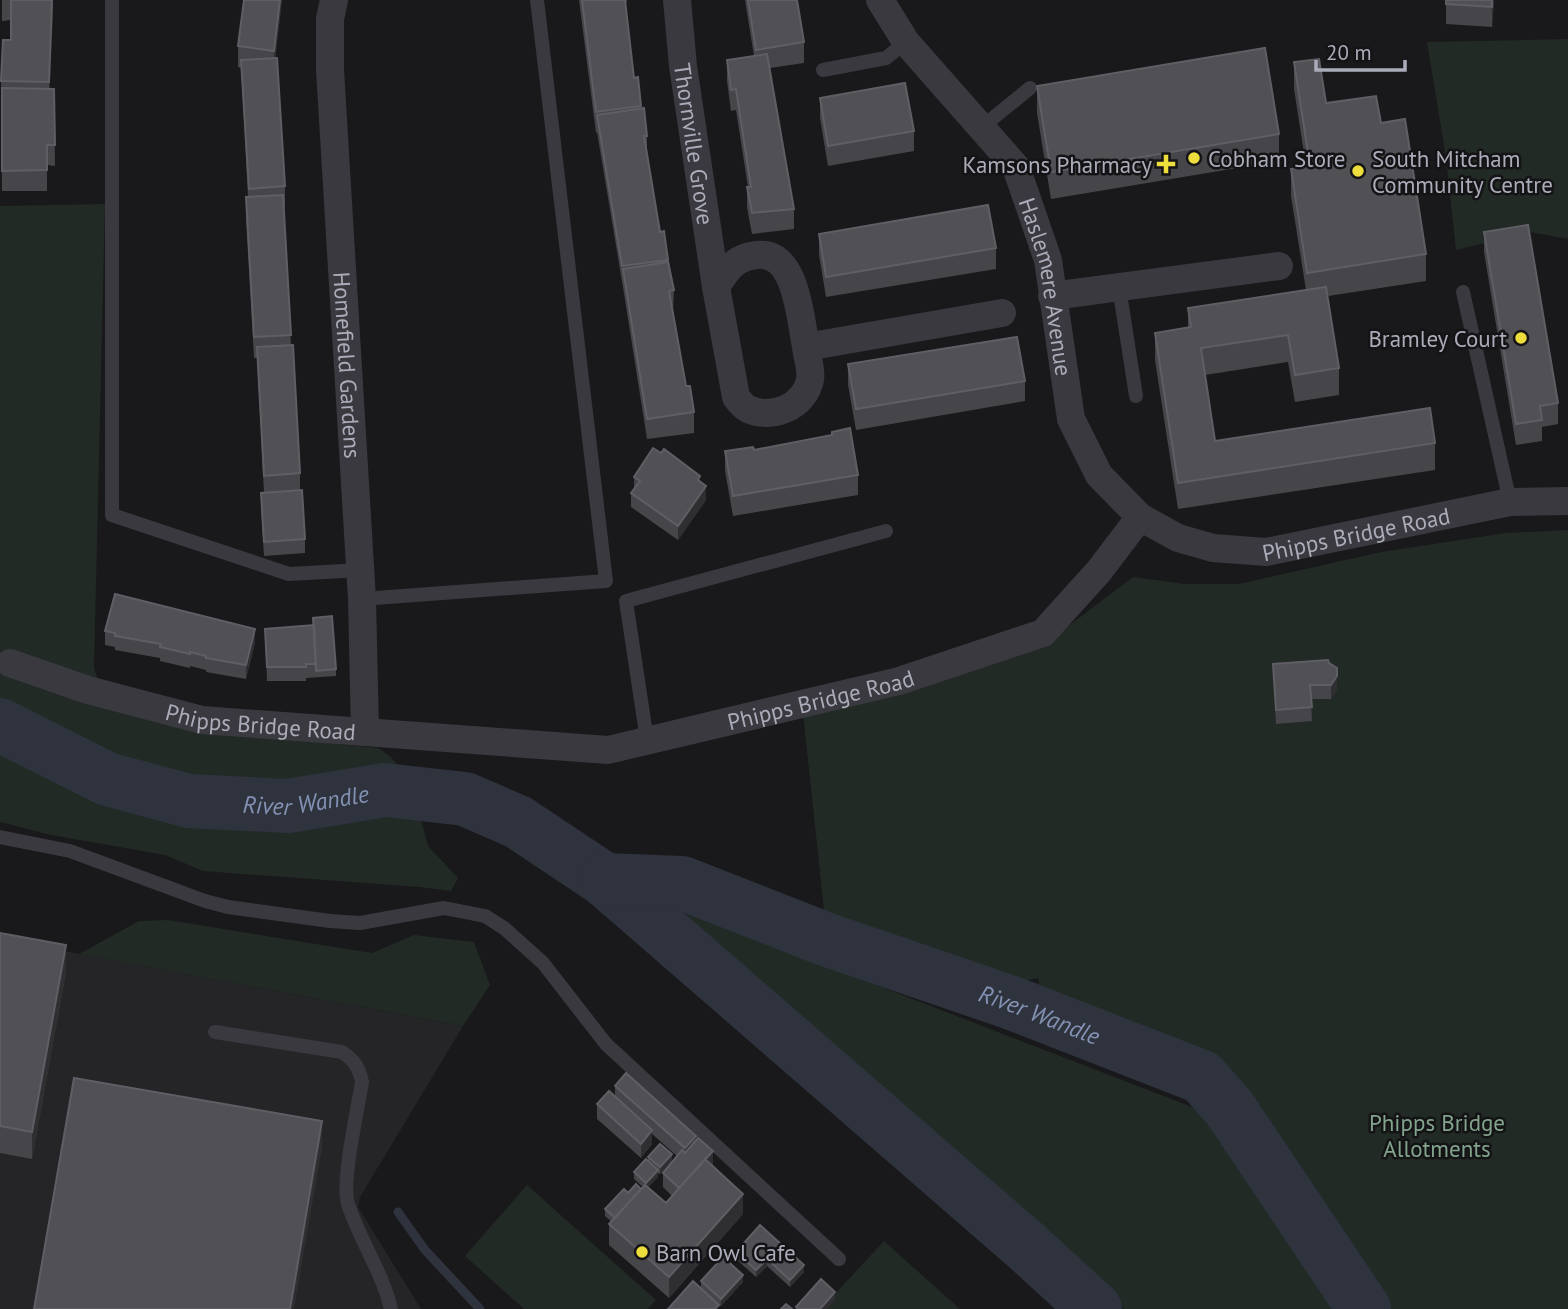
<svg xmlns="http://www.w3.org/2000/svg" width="1568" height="1309" viewBox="0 0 1568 1309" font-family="'PT Sans',sans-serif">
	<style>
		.built { fill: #252427 }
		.green { fill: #222a25 }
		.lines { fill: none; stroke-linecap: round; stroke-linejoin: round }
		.stream { stroke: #2e333e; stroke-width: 9 }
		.river { stroke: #2e333e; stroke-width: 54 }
		.service { stroke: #3a393f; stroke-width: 14 }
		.minor { stroke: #3a393f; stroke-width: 28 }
		.wall { fill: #464549 }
		.shaded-wall { fill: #2f2e31 }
		.building { fill: #515055; stroke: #5f5e65; stroke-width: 2 }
		.poi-dot { fill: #edde3d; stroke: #141315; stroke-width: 2.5 }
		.labels { text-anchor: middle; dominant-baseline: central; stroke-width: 5; stroke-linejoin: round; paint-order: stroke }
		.street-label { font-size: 23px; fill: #abacb9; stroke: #141315 }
		.poi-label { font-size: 23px; fill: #abacb9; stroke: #141315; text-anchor: start }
		.park-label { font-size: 23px; fill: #82a48d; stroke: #141315 }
		.water-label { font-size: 24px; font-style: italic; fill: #8391b3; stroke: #141315 }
	</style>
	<rect width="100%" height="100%" fill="#19181a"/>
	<!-- built -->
	<path class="built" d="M0 939 463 1026 360 1197 358 1207 421 1309H0Z"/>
	<!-- green -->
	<path class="green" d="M1568 39V239L1530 232 1456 250 1446 158 1427 42Z
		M105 204 94 668 104 700 237 734 378 748 390 756 411 781 428 846 458 878 451 891 419 887 203 871 165 855 51 835 0 822V206Z
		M1568 530V1309H1391L1287 1150 1240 1085 1138 1030 1036 992 1040 988 1038 978 1013 983 825 920 803 713 1046 643 1133 577 1185 584H1239L1381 552 1506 533Z
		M680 909 1205 1112 1290 1231 1342 1309H1124Z
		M168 920 372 953 414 935 474 942 490 985 463 1026 79 954 139 921Z
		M527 1185 656 1300 648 1309H524L465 1256Z
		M884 1241 960 1309H821Z"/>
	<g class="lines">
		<!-- stream -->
		<path class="stream" d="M398 1212 425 1250 480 1309"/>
		<!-- river -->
		<g class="river">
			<path id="s1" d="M0 725 107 779 189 801 288 806 385 790 465 799 518 822 605 880 1025 1245 1095 1309"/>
			<path id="s2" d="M605 880 682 883 825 939 1012 1003 1202 1077 1230 1109 1364 1309"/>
		</g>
		<!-- service -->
		<path class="service" d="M112 0V515L289 574 361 570
			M823 70 886 58 906 42
			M982 127 1030 88
			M1119 287 1136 396
			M1463 292 1510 502
			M362 599 606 581 537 0
			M647 740 626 601 886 531
			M0 837 70 851 205 901 228 907 330 921 360 923 444 908 485 916 504 928 543 963 606 1044 839 1259
			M215 1032 342 1052C354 1060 359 1067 362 1082 358 1108 341 1183 348 1204 360 1241 382 1271 391 1309"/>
		<!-- minor -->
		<g class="minor">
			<path id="s3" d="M334 0 330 19V70L362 599 365 732"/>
			<path id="s4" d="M677 0 683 66 716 287"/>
			<path id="s5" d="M880 0 906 42 1016 167 1048 260 1071 419 1099 475 1140 517 1178 538 1213 548 1266 552 1510 502 1568 501"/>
			<path d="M1052 296 1279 266"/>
			<path d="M806 347C800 318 797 251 757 255 735 257 727 269 716 287L736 397C739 401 744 407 748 409 772 420 804 407 810 380 812 371 807 357 806 347L1002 313"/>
			<path id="s6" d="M10 663 88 690 202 720 608 750 899 681 1043 633 1099 571 1140 517"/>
		</g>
	</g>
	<!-- wall -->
	<path class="wall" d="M2 0H53L49 89H54L55 166 47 165V191H2L1 81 11 40V20L2 21Z
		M244 0H282L275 58 285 186V207H284L291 345 300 473V490L305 539V553L264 556 261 507V493H264L257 358H254L246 218V197H248L241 68 238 67V46Z
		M579 0H627V2L625 3 634 78 638 77 641 108 647 136V155L660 232 664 231 674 290 673 311 686 386 694 412V433L647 439 623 287 597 132 596 133Z
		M745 0H797L804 42V63L770 68 794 209V229L752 234 747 208V187H748L736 110 731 111 727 81V60L754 56Z
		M1446 0H1494L1492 27 1446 24Z
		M1294 62 1326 103 1381 123 1426 254V281L1328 296 1339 368V395L1295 402 1288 362 1205 375 1215 441 1435 443V470L1178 509 1155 360V333L1188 328V308L1306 290 1291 196V169L1306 166 1294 89Z
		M1037 86 1279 134V161L1051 199 1037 113Z
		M820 98 914 131V151L828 166 820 118Z
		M1484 232 1558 403V424L1542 427V441L1516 445 1484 252Z
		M819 234 996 248V269L826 297 819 255Z
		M848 364 1025 381V401L856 430 848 385Z
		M754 450 858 475V495L733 516 725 471V451Z
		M634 477 706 500 678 540 631 507V493L634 490Z
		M265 629 336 669V676L306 678V681H267Z
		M105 631 255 643 246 679 206 672V670L190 666V668L160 661V658L115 650V647L105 645Z
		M1329 663 1337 668V690L1331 699H1311L1312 721 1276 724 1273 664Z
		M0 933 66 972 32 1159 0 1153Z
		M615 1086 696 1141 713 1166H712L743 1214 669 1298 609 1245V1224L612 1222 605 1216V1209L628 1193 641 1189 643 1187 634 1179V1172L648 1161V1157L672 1162 660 1174 658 1173V1177L648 1187 666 1203 672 1196 663 1187V1173L677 1156 652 1134V1144L641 1158 597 1119V1104L615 1096Z
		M736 1252 804 1265V1272L790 1287 767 1266 756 1277 736 1259Z
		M701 1281 743 1282 721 1306 701 1288Z"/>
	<!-- shaded-wall -->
	<path class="shaded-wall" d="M52 0 53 18 49 103V82Z
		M280 0H282L274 72V51Z
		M1492 0H1494L1492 27Z
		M706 486V500L678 540V526Z
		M255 629V643L246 679V665Z
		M1337 676V690L1331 699V685Z
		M66 945V972L32 1159V1132Z
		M322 1121V1148L294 1309H290Z
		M652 1130V1144L641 1158V1144Z
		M696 1136V1150L685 1162V1148Z
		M713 1151V1166L680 1203V1189Z
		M672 1154V1162L660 1174V1167Z
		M658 1170V1177L646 1190V1183Z
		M743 1194V1214L669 1298V1277Z
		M767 1259V1266L756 1277V1270Z
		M804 1265V1272L790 1287V1280Z
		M743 1275V1282L721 1306V1299Z
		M835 1292V1300L827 1309H820Z"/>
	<!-- building -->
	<path class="building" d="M11 0H52L49 82 1 81 3 40H11Z
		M244 0H280L274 51 238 46Z
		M582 0H625L634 78 638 77 641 106 596 112Z
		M748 0H797L804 42 756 50Z
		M1446 0H1492V7L1446 4Z
		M1265 48 1279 134 1051 172 1037 86Z
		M767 54 794 209 752 213 747 187H751L736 89 731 90 727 60Z
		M277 58 285 186 249 189 241 60Z
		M1319 59 1326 103 1376 96 1381 123 1405 119 1426 254 1307 273 1291 169 1310 166 1294 62Z
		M905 83 914 131 828 146 820 98Z
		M2 88 54 89 55 145H47V170L2 171Z
		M644 108 647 136H644L660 232 664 231 668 260 622 266 597 115Z
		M283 195 291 335 254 337 246 197Z
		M988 205 996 248 826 277 819 234Z
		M1528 225 1558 403 1540 406 1542 420 1516 424 1484 232Z
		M668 262 674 290 669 291 686 386H690L694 412 647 419 623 269Z
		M1326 287 1339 368 1295 375 1288 335 1201 348 1215 441 1430 408 1435 443 1178 483 1155 333 1191 327 1188 308Z
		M1017 337 1025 381 856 409 848 364Z
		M293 345 300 473 264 476 257 347Z
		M850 428 858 475 733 496 725 451 753 447 754 450 832 435V432Z
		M653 448 661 453 664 449 700 476 698 480 706 486 678 526 631 493 640 481 634 477Z
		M302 490 305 539 264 542 261 493Z
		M115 594 255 629 246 665 206 658V656L190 652V654L160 647 161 644 115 636V633L105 631Z
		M332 616 336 669 316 671 313 618Z
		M314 625 316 664H306V667H267L265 629Z
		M1328 660 1329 663 1337 668V676L1331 685H1310L1312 707 1276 710 1273 664Z
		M0 933 66 945 32 1132 0 1126Z
		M626 1073 696 1136 685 1148 615 1086Z
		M74 1078 322 1121 290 1309H34Z
		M609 1091 652 1130 641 1144 597 1104Z
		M698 1138 713 1151 679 1188 663 1173 682 1150 685 1153Z
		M660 1144 672 1154 660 1167 648 1157Z
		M646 1159 658 1170 646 1183 634 1172Z
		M705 1159 743 1194 669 1277 609 1224 645 1185 666 1203Z
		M636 1184 641 1189 615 1218 605 1209 624 1189 628 1193Z
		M760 1225 804 1265 790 1280 767 1259 756 1270 736 1252Z
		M723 1257 743 1275 721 1299 701 1281Z
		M821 1279 835 1292 820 1309H798L796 1307Z
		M693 1281 719 1305 715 1309H668Z
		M786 1304 792 1309H781Z"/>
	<!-- markers -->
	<g class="poi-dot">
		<circle cx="1194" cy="158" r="7"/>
		<path d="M1162.5 153.5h7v7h7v7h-7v7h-7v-7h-7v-7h7z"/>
		<circle cx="1358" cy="171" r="7"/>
		<circle cx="1521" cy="338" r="7"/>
		<circle cx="642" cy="1252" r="7"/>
	</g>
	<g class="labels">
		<!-- street labels -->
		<g class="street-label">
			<text stroke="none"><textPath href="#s4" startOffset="145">Thornville Grove</textPath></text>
			<text stroke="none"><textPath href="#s5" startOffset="340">Haslemere Avenue</textPath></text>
			<text stroke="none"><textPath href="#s3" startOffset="366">Homefield Gardens</textPath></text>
			<text stroke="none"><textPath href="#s5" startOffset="821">Phipps Bridge Road</textPath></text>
			<text stroke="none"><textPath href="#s6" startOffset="826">Phipps Bridge Road</textPath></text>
			<text stroke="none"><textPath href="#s6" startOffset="259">Phipps Bridge Road</textPath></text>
		</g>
		<!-- poi labels -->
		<g class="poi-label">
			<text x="1208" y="158">Cobham Store</text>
			<text x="1372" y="158">South Mitcham<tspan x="1372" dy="26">Community Centre</tspan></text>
			<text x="1152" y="164" text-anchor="end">Kamsons Pharmacy</text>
			<text x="1507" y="338" text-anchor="end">Bramley Court</text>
			<text x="656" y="1252">Barn Owl Cafe</text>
		</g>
		<!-- park labels -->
		<g class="park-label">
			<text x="1437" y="1122">Phipps Bridge<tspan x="1437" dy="26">Allotments</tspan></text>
		</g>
		<!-- water labels -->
		<g class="water-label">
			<text stroke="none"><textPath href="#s1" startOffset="322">River Wandle</textPath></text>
			<text stroke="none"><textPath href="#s2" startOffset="458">River Wandle</textPath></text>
		</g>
	</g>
	<!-- scale -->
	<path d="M1316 60v10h89v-10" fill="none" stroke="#abacb9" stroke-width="3.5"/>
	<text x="1326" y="60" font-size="21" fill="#abacb9" stroke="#141315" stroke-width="5" paint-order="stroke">20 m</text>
</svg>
